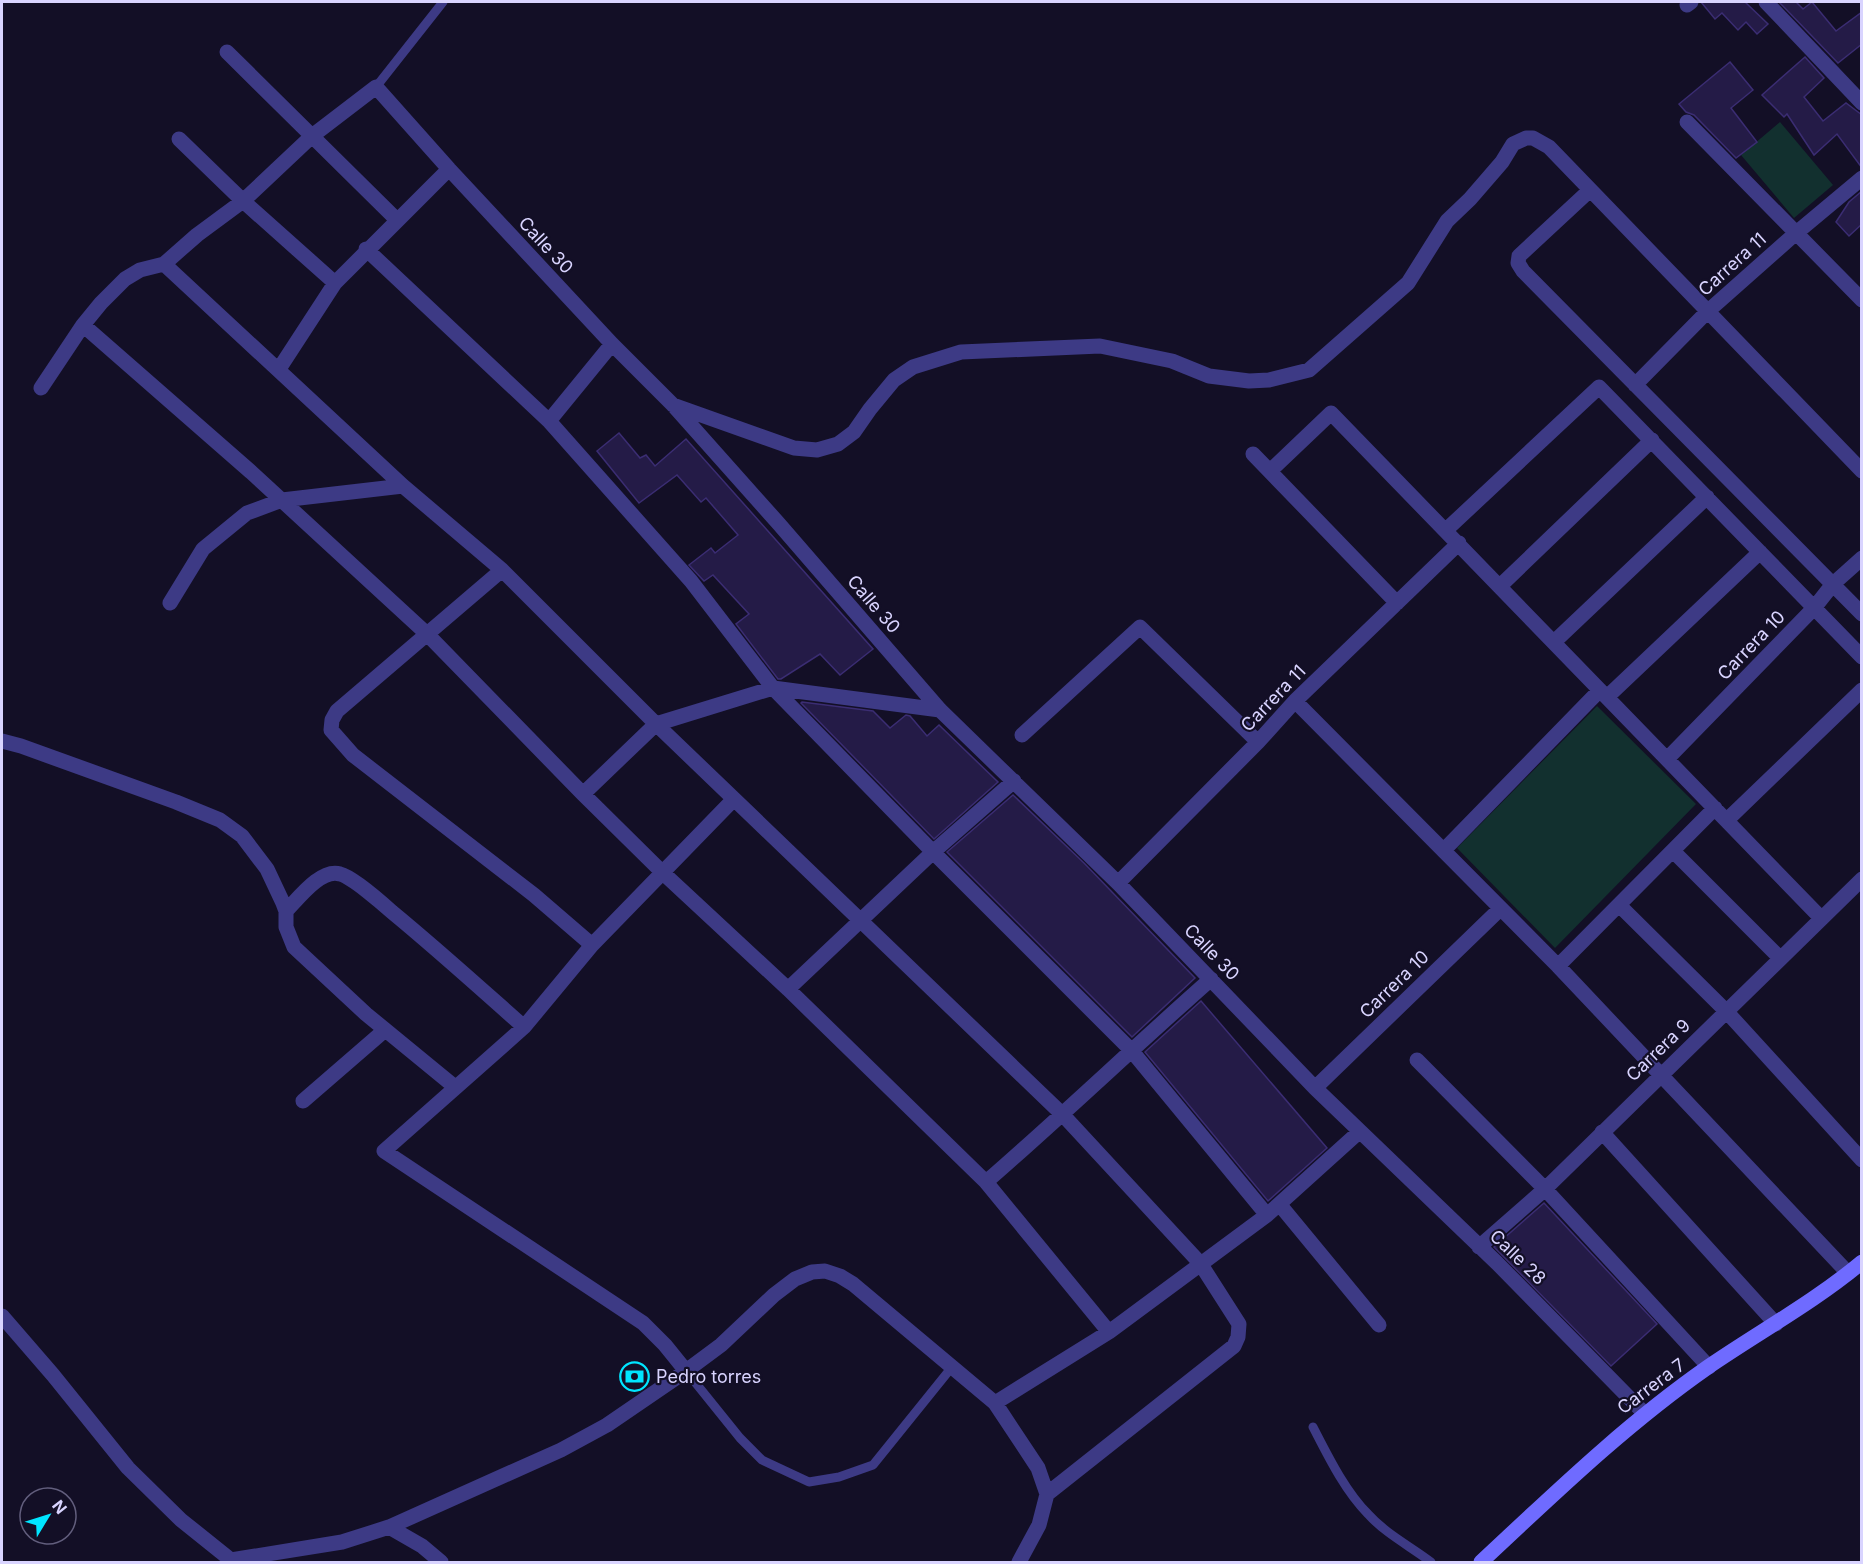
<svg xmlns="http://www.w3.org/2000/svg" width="1863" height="1564" viewBox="0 0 1863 1564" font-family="Inter,sans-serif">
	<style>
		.pitch { fill: #12302f }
		.building { fill: #241b47; stroke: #3b2d73; stroke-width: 1.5 }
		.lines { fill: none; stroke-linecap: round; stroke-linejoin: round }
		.lane { stroke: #3d3a85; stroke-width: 9 }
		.street { stroke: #3d3a85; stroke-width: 15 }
		.secondary { stroke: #6f6bff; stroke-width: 15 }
		.labels { text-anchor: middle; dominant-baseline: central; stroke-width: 4.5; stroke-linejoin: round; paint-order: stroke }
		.street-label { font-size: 18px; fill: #d9d4ff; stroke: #130f26 }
		.poi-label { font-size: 18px; fill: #d9d4ff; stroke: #130f26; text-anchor: start }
	</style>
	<rect width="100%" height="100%" fill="#130f26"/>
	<!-- pitch -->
	<path class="pitch" d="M1780 122 1833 185 1794 218 1741 155Z
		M1597 706 1696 804 1555 948 1457 848Z"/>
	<!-- building -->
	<path class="building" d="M1701 2H1745L1768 24 1757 34 1746 22 1738 30 1722 13 1715 19Z
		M1779 2H1796L1803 9 1812 2 1836 31 1862 12V44L1838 63Z
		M1805 57 1824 78 1804 97 1823 121 1846 103 1862 115V168L1837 134 1814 155 1787 114 1784 117 1762 95Z
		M1730 62 1753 90 1731 108 1757 142 1736 158 1694 115 1686 112 1679 104Z
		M1862 191V224L1849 236 1836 222 1849 202Z
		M619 433 640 458 646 455 655 466 686 439 873 649 840 675 820 654 781 679H778L736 624 749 614 713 575 704 581 689 565 711 548 715 553 738 535 706 498 701 502 677 475 639 503 597 451Z
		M802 702 873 711 890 728 906 715 910 716 927 736 939 725 998 782 934 839 801 703Z
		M1013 795 1084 863 1195 978 1132 1037 947 852Z
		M1201 1001 1327 1148 1268 1201 1145 1052Z
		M1544 1203 1657 1324 1611 1366 1494 1247Z"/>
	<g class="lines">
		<!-- lane -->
		<path class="lane" d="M376 87 443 2
			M686 1371 740 1438 762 1460 809 1482 839 1477 873 1465 952 1367
			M1313 1427C1328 1456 1345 1491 1368 1514 1386 1534 1410 1546 1431 1562"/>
		<!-- street -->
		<path class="street" d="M1766 2 1862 103
			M1687 5 1691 2
			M227 52 397 220
			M1687 122 1862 300
			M179 139 243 201 335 283
			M1589 191 1519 256 1518 263 1523 271 1862 614
			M366 249 549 421 691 581 773 688 933 852 1131 1050 1267 1215
			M164 264 403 486 502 570 656 724 1063 1115 1200 1263 1239 1324 1238 1337 1234 1346 1047 1494
			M83 325 251 472 427 634 583 794 662 872 788 989 986 1182 1109 1332
			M279 369 335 283 449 169
			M1635 385 1707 312 1795 234 1862 178
			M41 388 83 325 101 303 125 279 140 270 164 264 197 235 243 201 312 136 376 87 449 169 612 344 673 405 779 524 940 710 1118 883 1315 1088 1497 1263 1645 1414
			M673 405 794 448 817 450 838 444 854 432 870 409 894 380 913 367 961 352 1100 346 1172 361 1209 376 1249 381 1269 380 1309 370 1408 283 1447 221 1470 199 1502 162 1513 144 1526 138H1533L1549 147 1862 471
			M549 421 612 344
			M1253 454 1397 603
			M1270 471 1331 413 1821 918
			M1446 530 1599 387 1862 657
			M502 570 337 711 332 720 331 730 353 755 534 895 592 945
			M1500 586 1652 440
			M170 603 203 549 247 513 282 500 403 486
			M1554 642 1707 497
			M1607 697 1760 552
			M1295 701 1558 966 1848 1273
			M1022 735 1140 627 1258 742
			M2 741 21 746 176 802 220 820 242 836 267 869 283 903 286 911V927L294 947 366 1014 455 1087
			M1667 759 1814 608 1833 584 1862 558
			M583 794 656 724 773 688 940 710
			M1727 820 1862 690
			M1444 850 1600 690
			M1673 851 1780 958
			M1118 883 1258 742 1295 701 1459 543
			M1619 905 1726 1011 1862 1160
			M286 911C298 899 321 868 340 874 352 877 382 903 392 912 437 949 480 988 524 1027
			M1558 966 1715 808
			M788 989 933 852 1014 781
			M1417 1060 1545 1189 1709 1367
			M1315 1088 1500 909
			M303 1101 385 1030
			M1602 1132 1776 1324
			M986 1182C1062 1116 1135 1046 1211 979
			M1280 1205 1379 1325
			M1479 1247 1545 1189 1862 879
			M2 1316 53 1375 128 1468 181 1520 231 1560
			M686 1371 665 1345 643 1323 384 1151 524 1027 592 945 734 799
			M995 1403 1109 1332 1267 1215 1359 1132
			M389 1527 422 1546 441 1562
			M229 1562 231 1560 342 1542 389 1527 561 1450 607 1425 686 1371 721 1345 774 1295 795 1279 812 1272 825 1271 840 1276 853 1284 995 1403 1038 1468 1047 1494 1039 1525 1019 1562"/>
		<!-- secondary -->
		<path class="secondary" d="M1481 1562C1555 1493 1625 1425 1708 1367 1759 1332 1814 1302 1862 1262"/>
	</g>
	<!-- icons -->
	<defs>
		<symbol id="bank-ring" viewBox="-11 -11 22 22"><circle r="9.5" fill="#130f26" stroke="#00e5ff" stroke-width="1.5"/><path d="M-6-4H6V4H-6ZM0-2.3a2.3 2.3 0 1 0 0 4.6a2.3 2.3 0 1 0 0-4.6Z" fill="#00e5ff"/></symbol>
	</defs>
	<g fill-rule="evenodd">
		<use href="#bank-ring" x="618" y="1360" width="33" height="33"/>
	</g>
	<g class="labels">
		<!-- street labels -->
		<g class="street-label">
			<text transform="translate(546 245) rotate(47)">Calle 30</text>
			<text transform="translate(1732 264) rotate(-42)">Carrera 11</text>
			<text transform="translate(874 604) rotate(49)">Calle 30</text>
			<text transform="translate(1751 645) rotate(-46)">Carrera 10</text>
			<text transform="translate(1273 698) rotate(-46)">Carrera 11</text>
			<text transform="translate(1212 952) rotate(46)">Calle 30</text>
			<text transform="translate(1394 984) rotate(-44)">Carrera 10</text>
			<text transform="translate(1658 1050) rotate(-44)">Carrera 9</text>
			<text transform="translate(1518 1257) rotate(44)">Calle 28</text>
			<text transform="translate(1651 1386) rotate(-37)">Carrera 7</text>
		</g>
		<!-- poi labels -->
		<g class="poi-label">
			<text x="656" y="1376">Pedro torres</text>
		</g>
	</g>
	<!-- border -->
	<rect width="1863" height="1564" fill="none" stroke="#d9d4ff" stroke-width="6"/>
	<!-- north arrow -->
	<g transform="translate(48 1516) rotate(52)"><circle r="28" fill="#130f26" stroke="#625e7d" stroke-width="1.5"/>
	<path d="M0-4.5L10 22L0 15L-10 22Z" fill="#00e5ff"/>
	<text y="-9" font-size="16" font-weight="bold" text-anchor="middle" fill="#d9d4ff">N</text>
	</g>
</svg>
